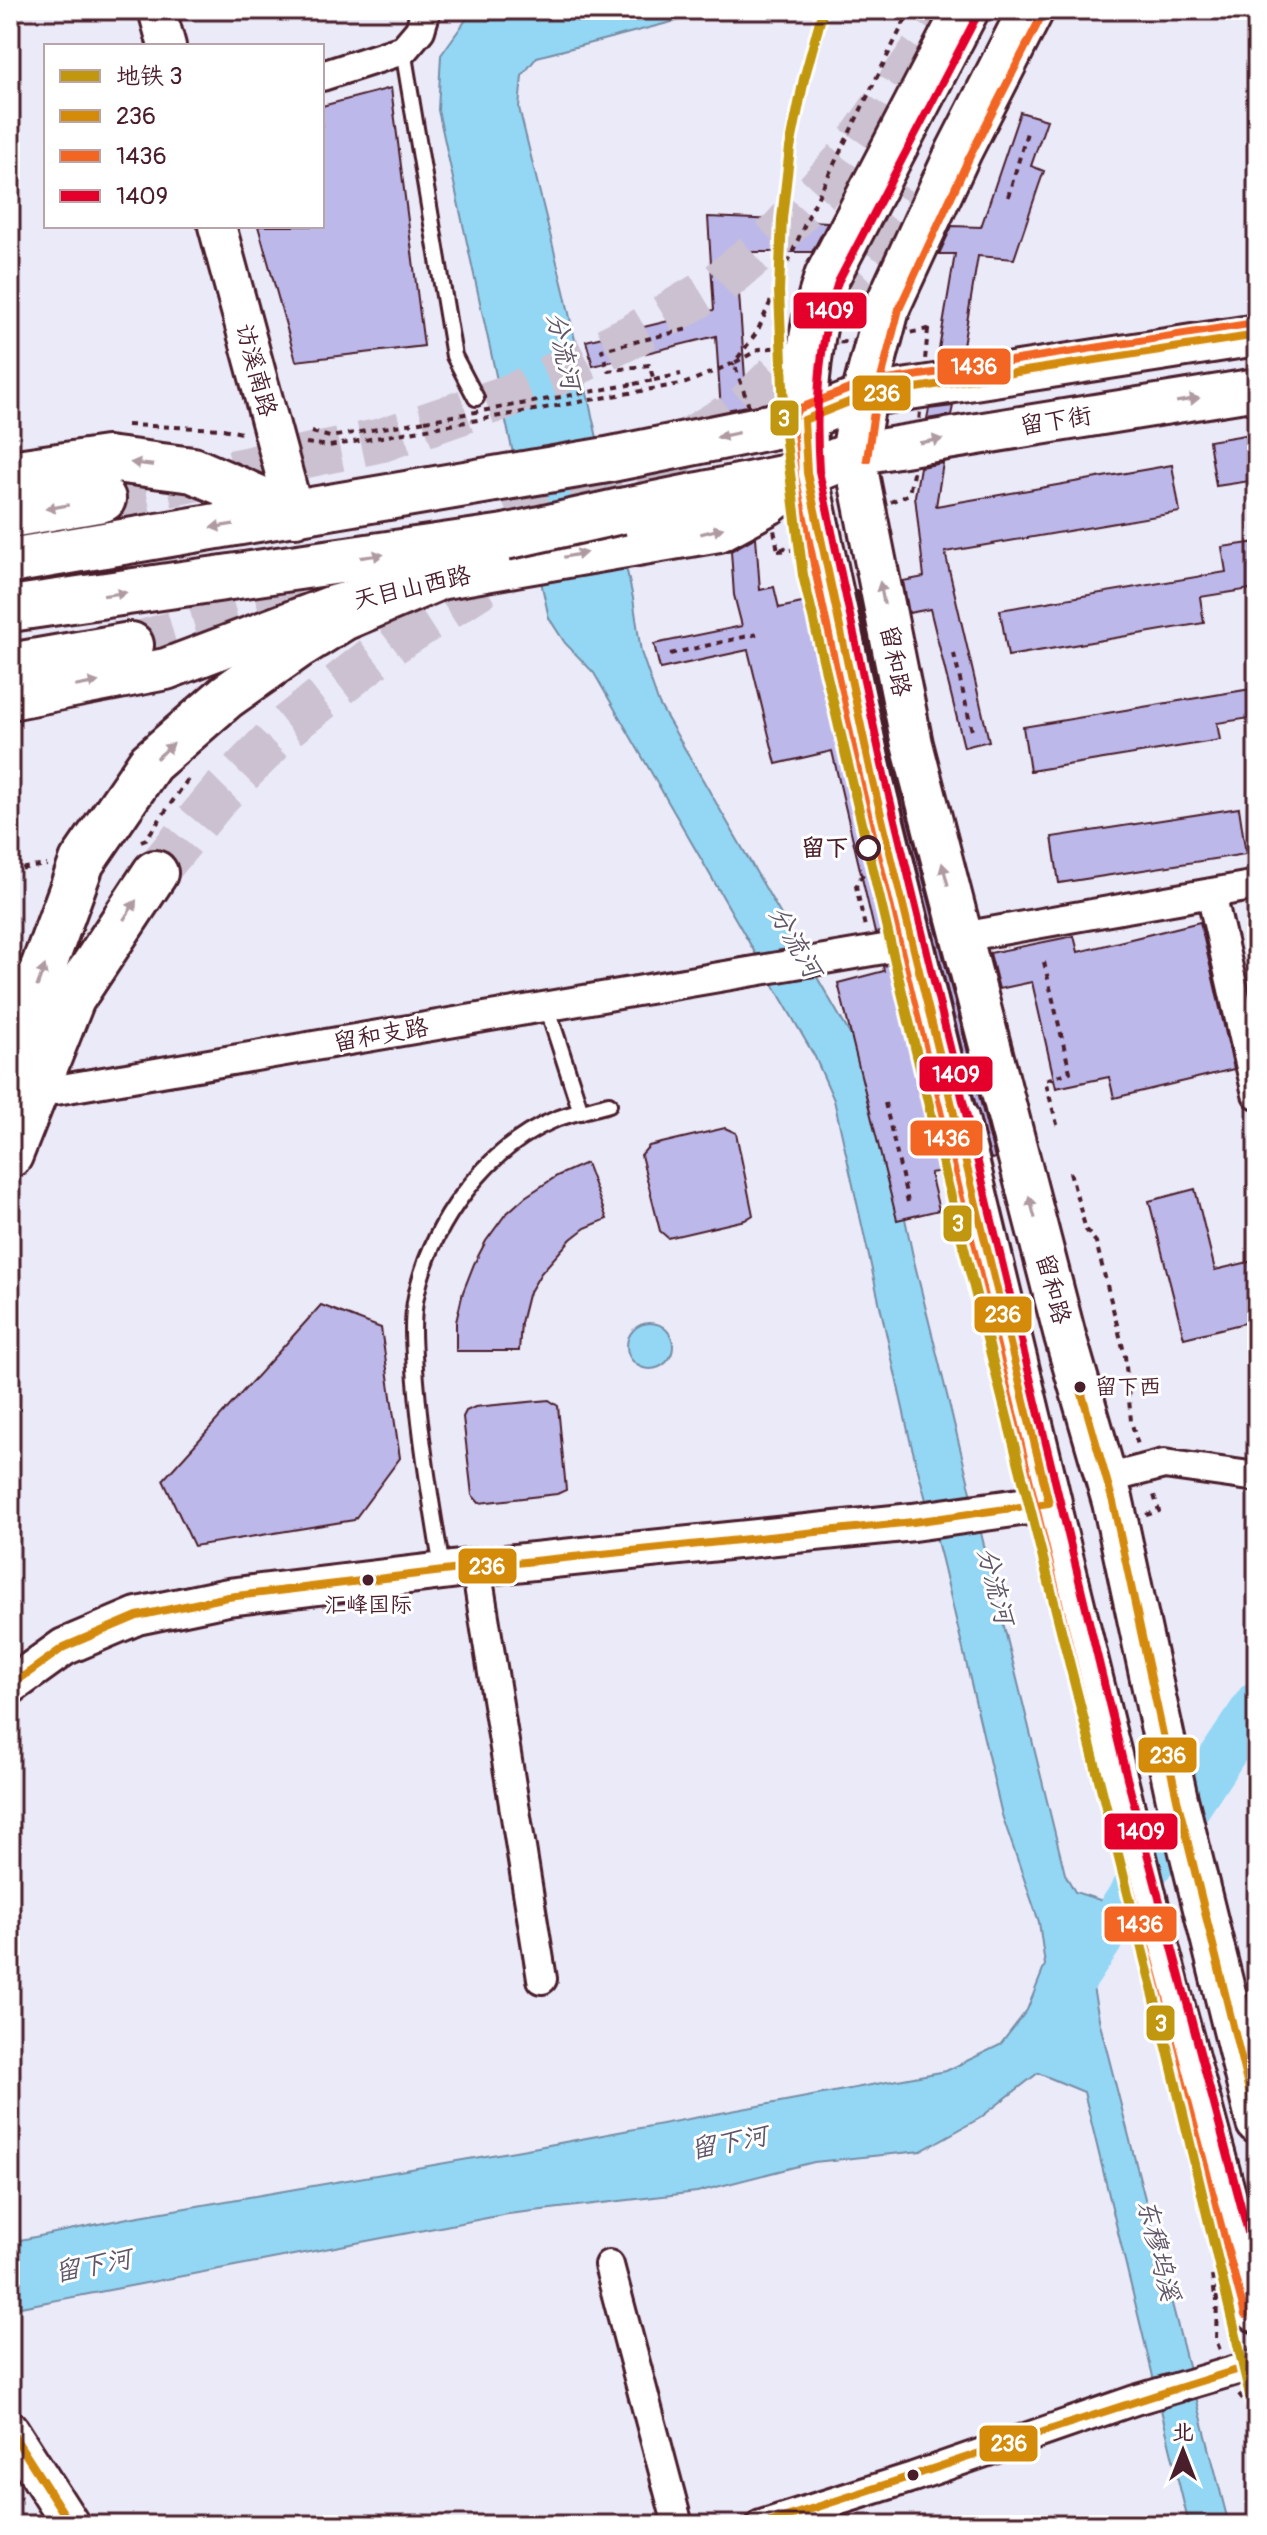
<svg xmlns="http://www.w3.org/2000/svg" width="1267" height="2535" viewBox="0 0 1267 2535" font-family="Pangolin,'LXGW WenKai TC',sans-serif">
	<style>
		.water { fill: #93d7f5; stroke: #768da4; stroke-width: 2 }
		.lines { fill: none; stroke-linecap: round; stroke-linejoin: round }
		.river { stroke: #93d7f5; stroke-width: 44 }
		.building { fill: #bdb8ea; stroke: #4a1f2b; stroke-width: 2 }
		.trunk-tunnel { stroke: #cbc1d0; stroke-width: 44; stroke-dasharray: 44 22; stroke-linecap: butt }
		.motorway-tunnel { stroke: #cbc1d0; stroke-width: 44; stroke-dasharray: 44 22; stroke-linecap: butt }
		.service-casing { stroke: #4a1f2b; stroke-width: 20 }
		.minor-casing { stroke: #4a1f2b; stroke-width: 34 }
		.tertiary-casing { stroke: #4a1f2b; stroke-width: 42 }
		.secondary-casing { stroke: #4a1f2b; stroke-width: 46 }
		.primary-casing { stroke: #4a1f2b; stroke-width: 50 }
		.trunk-casing { stroke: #4a1f2b; stroke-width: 50 }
		.motorway-casing { stroke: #4a1f2b; stroke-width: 50 }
		.path { stroke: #4a1f2b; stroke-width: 4; stroke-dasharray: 6 6; stroke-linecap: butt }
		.service { stroke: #fff; stroke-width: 14 }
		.minor { stroke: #fff; stroke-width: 28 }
		.tertiary { stroke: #fff; stroke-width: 36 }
		.secondary { stroke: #fff; stroke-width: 40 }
		.primary { stroke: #fff; stroke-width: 44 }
		.trunk { stroke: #fff; stroke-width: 44 }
		.motorway { stroke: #fff; stroke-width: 44 }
		.primary-bridge-casing { stroke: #4a1f2b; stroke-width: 50; stroke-linecap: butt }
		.path-bridge { stroke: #4a1f2b; stroke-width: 4; stroke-dasharray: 6 6; stroke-linecap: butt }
		.primary-bridge { stroke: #fff; stroke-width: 44 }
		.bus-1-casing { stroke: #fff; stroke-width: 14 }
		.bus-2-casing { stroke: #fff; stroke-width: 14 }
		.bus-3-casing { stroke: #fff; stroke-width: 14 }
		.bus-1 { stroke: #d48b09; stroke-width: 8 }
		.bus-2 { stroke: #f26522; stroke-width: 8 }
		.bus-3 { stroke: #e4002b; stroke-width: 8 }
		.metro-1-casing { stroke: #fff; stroke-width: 16 }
		.metro-1 { stroke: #c0970f; stroke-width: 10 }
		.oneway { fill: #ae9aa0 }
		.stop-dot { fill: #fff; stroke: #4a1f2b; stroke-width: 4 }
		.bus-dot { fill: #4a1f2b; stroke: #fff; stroke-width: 3 }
		.labels { text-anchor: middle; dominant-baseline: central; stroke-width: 6; stroke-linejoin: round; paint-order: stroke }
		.bus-label { font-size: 22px; fill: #4a1f2b; stroke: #fff; text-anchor: start }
		.street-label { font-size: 24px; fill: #4a1f2b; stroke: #fff }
		.stop-label { font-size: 24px; font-weight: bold; fill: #4a1f2b; stroke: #fff; text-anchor: end }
		.water-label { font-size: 26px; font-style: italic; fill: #605668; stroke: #fff }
		.line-badge { stroke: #fff; stroke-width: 3 }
		.badge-label { font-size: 22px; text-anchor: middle; font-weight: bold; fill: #fff }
	</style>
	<rect width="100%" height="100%" fill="#ebeaf9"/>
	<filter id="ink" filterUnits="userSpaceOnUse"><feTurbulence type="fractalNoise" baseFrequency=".0125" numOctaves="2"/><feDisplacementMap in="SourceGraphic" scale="16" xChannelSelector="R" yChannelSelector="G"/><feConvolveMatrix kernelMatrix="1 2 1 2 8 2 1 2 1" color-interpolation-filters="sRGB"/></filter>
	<g filter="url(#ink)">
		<!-- water -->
		<path class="water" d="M473 10H718L537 57 522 76 519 108 564 291 633 598 641 652 659 704 866 1062 884 1119 914 1261 1065 1874 1075 1892 1100 1900 1115 1944 1093 1988 1100 2024 1229 2525H1189L1084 2092 1038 2073 980 2118 921 2151 814 2162 697 2192 508 2214 10 2309V2242L128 2218 538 2147 946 2071 1000 2045 1027 2010 1045 1965 1039 1922 1002 1815 942 1560 910 1440 834 1100 815 1057 594 673 565 643 549 618 438 110 441 55Z
			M627 1346a23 23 0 1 1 46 0a23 23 0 1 1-46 0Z"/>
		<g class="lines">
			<!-- river -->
			<path class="river" d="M1077 1976 1257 1703"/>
		</g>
		<!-- building -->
		<path class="building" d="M391 88 424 346 296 361 258 226H322V106Z
			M1020 112 1047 120 1031 166 1044 171 1039 185 1014 259 978 256 961 358 937 361 955 254H939L952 226 981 227Z
			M708 217 828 222 812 252H736L747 406 721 411 716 336 593 366 586 341 714 310Z
			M883 224H898L884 253H868Z
			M953 406 951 415 927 419 929 409Z
			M1257 433V480L1216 486 1209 441Z
			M943 463 936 506 1172 465 1180 512 945 552 989 741 964 747 930 609 909 613 903 581 924 577 915 496 920 467Z
			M756 537 760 590 774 587 779 608 811 601 850 787 886 931 875 933 832 751 776 764 748 650 660 669 654 644 742 626 734 595 731 551Z
			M1257 542V588L1200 597 1204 623 1008 656 1000 610 1226 572 1222 547Z
			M856 591H858L890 750 995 1158 991 1159 976 1106 895 777Z
			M1257 688V717L1217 723 1220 740 1030 771 1023 727Z
			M1239 808 1246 854 1059 883 1052 837Z
			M1200 922 1234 1069 1114 1098 1109 1077 1056 1088 1032 982 999 989 990 953 1074 936 1078 952Z
			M894 964 943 1171 930 1173 939 1210 897 1220 838 983 884 971 883 966Z
			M725 1128 736 1133 753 1215 745 1220 668 1238 660 1231 641 1155 649 1146Z
			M586 1163 607 1219 585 1228 571 1239 541 1273 528 1295 521 1323 519 1351H456V1322L463 1292 474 1264 486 1241 505 1215 525 1197 557 1176Z
			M1195 1189 1215 1270 1257 1260V1320L1184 1338 1149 1201Z
			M321 1305 381 1328 400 1458 354 1520 194 1546 163 1480Z
			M549 1400 558 1406 566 1490 557 1494 479 1503 472 1495 463 1417 466 1411 475 1407Z"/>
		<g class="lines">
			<!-- trunk-tunnel -->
			<path class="trunk-tunnel" d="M103 499 382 440 515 394 632 336 719 284 778 234 846 160 949 12
				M510 522 621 480 747 405 871 281 920 196
				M131 645 303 597 351 580"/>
			<!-- motorway-tunnel -->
			<path class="motorway-tunnel" d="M590 517 630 492 747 405
				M155 873 220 794 286 727 392 643 518 562"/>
			<defs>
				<path id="service" d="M403 50 454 356 476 398
					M547 1007 581 1112
					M442 1569C432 1507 421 1444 416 1381 414 1355 411 1328 415 1302 428 1228 485 1148 556 1119 572 1113 591 1109 609 1104"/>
				<path id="minor" d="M322 76 403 50 420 30 426 10
					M1211 893 1257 1094
					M962 937 1257 885
					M56 1090 913 944
					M1106 1479 1164 1464 1257 1477
					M476 1567 542 1979
					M609 2265 678 2525
					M761 2525 913 2477 1135 2400 1257 2364"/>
				<path id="tertiary" d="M157 10 167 46
					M217 226 295 514
					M10 1686 64 1647 137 1616 228 1597 476 1567 913 1522 1049 1503
					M10 2430 71 2525"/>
				<path id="secondary" d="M1257 389 854 454 912 744 1065 1336 1113 1502 1177 1799 1257 2123
					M804 420 864 396 1257 335
					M10 699 166 669 333 606 433 580 719 531 769 504 807 473 873 782 956 1119
					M1049 1503 1159 1951 1257 2312"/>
				<path id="primary" d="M805 447C803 393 810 327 827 277L966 10
					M621 511 807 473 854 454 864 396 888 305 959 151 1031 10
					M10 561 607 460 804 420
					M10 609 505 537
					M956 1119 1049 1503"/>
				<path id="trunk" d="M10 515 103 499
					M10 666 131 645"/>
				<path id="motorway" d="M10 473 107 459 193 470 295 514
					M10 1077 32 998 82 862 150 763 227 696 298 646 343 618 433 580
					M10 1155 72 999 155 873"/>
			</defs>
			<!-- service casing -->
			<use href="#service" class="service-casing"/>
			<!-- minor casing -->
			<use href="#minor" class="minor-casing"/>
			<!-- tertiary casing -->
			<use href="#tertiary" class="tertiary-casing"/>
			<!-- secondary casing -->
			<use href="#secondary" class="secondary-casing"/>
			<!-- primary casing -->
			<use href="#primary" class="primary-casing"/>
			<!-- trunk casing -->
			<use href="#trunk" class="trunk-casing"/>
			<!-- motorway casing -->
			<use href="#motorway" class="motorway-casing"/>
			<!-- path -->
			<path class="path" d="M1008 197 1028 129
				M928 329 915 463 909 494 778 551 753 418 734 363 760 349 881 339Z
				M654 380 681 374
				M634 384 654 380 649 365 608 371 602 350 688 329
				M127 425 223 429 242 433
				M312 432 330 437 425 421
				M306 443 329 446 359 441 686 383 734 363 757 332 808 217 910 10
				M778 551 791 550
				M670 654 757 634
				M954 654 973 735
				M141 841 146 839 191 775
				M10 870 47 865
				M863 874 856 886 865 927
				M1044 962 1070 1072 1045 1080 1058 1128
				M885 1103 908 1202
				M1070 1172 1086 1230 1096 1242 1125 1356 1131 1421 1138 1445
				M1146 1515 1159 1511 1153 1492
				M1212 2276 1215 2296
				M1217 2296 1216 2340 1220 2350
				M1239 2394 1257 2417"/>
			<!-- service -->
			<use href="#service" class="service"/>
			<!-- minor -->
			<use href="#minor" class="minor"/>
			<!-- tertiary -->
			<use href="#tertiary" class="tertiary"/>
			<!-- secondary -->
			<use href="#secondary" class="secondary"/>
			<!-- primary -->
			<use href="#primary" class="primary"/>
			<!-- trunk -->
			<use href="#trunk" class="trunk"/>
			<!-- motorway -->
			<use href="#motorway" class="motorway"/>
			<defs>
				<path id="primary-bridge" d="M505 537 621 511"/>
			</defs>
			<!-- primary-bridge casing -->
			<use href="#primary-bridge" class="primary-bridge-casing"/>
			<!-- path-bridge -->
			<path class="path-bridge" d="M425 421 634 384"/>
			<!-- primary-bridge -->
			<use href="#primary-bridge" class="primary-bridge"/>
			<defs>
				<path id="bus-1" d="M1080 1387 1113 1502 1177 1799 1257 2123
					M10 1686 64 1647 137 1616 228 1597 476 1567 913 1522 1049 1503 873 782 807 473 804 420 864 396 1257 335
					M10 2430 71 2525
					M761 2525C927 2473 1090 2413 1257 2364"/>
				<path id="bus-2" d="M867 459 876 398 899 309 970 156 1042 15
					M1245 2315 1103 1784 861 785 795 476 792 420 798 409 862 384 1255 323"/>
				<path id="bus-3" d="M977 16 838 282C818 342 815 409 819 471L885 779 1127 1778 1257 2266"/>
			</defs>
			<!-- bus-1 casing -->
			<use href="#bus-1" class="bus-1-casing"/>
			<!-- bus-2 casing -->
			<use href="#bus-2" class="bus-2-casing"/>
			<!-- bus-3 casing -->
			<use href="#bus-3" class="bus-3-casing"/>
			<!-- bus-1 -->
			<use href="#bus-1" class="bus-1"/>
			<!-- bus-2 -->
			<use href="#bus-2" class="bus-2"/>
			<!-- bus-3 -->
			<use href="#bus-3" class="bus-3"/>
			<defs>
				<path id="metro-1" d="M823 10 804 79 790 148 782 219 779 291 785 434 803 575 945 1173 1168 2051 1257 2424"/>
			</defs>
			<!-- metro-1 casing -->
			<use href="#metro-1" class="metro-1-casing"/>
			<!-- metro-1 -->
			<use href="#metro-1" class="metro-1"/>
		</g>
		<!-- one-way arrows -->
		<defs><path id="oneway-solid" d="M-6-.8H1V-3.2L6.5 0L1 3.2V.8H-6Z" transform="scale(2)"/></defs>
		<g class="oneway">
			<use href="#oneway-solid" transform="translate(1188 400) rotate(-9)"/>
			<use href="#oneway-solid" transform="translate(728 435) rotate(168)"/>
			<use href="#oneway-solid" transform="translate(931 441) rotate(-9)"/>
			<use href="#oneway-solid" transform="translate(142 464) rotate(-173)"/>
			<use href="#oneway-solid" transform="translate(57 507) rotate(170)"/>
			<use href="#oneway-solid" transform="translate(222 526) rotate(171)"/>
			<use href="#oneway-solid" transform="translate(712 531) rotate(-14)"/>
			<use href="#oneway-solid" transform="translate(575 555) rotate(-11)"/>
			<use href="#oneway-solid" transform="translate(372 556) rotate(-8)"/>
			<use href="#oneway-solid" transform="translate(882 593) rotate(-101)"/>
			<use href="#oneway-solid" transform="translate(115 594) rotate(-8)"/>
			<use href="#oneway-solid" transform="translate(87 684) rotate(-11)"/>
			<use href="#oneway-solid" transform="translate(165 751) rotate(-41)"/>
			<use href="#oneway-solid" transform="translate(945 874) rotate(-105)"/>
			<use href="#oneway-solid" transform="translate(130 910) rotate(-57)"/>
			<use href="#oneway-solid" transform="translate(41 976) rotate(-70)"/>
			<use href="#oneway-solid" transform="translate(1032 1207) rotate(-105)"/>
		</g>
	</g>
	<!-- markers -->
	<circle class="stop-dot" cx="868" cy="848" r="11"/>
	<g class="bus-dot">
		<circle cx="1080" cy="1387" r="7"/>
		<circle cx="368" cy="1580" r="7"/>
		<circle cx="913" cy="2475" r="7"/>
	</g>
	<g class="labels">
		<!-- bus labels -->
		<g class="bus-label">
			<text x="1095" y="1387">留下西</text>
			<text x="368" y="1605" text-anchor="middle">汇峰国际</text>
		</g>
		<!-- street labels -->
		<g class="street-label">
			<text transform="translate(256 370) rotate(75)">访溪南路</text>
			<text transform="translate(1056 421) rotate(-9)">留下街</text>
			<text transform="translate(412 588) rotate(-13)">天目山西路</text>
			<text transform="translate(895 661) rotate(79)">留和路</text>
			<text transform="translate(381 1035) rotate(-10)">留和支路</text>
			<text transform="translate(1053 1289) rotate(75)">留和路</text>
		</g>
		<!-- stop labels -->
		<g class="stop-label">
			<text x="849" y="848">留下</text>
		</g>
		<!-- water labels -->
		<g class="water-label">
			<text transform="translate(563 351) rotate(78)">分流河</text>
			<text transform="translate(795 942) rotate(60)">分流河</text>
			<text transform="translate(995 1586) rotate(76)">分流河</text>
			<text transform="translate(729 2143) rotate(-11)">留下河</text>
			<text transform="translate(1158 2250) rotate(76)">东穆坞溪</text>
			<text transform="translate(93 2266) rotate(-11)">留下河</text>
		</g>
	</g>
	<g class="line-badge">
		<rect x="792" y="291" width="76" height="39" rx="8" fill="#e4002b"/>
		<rect x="936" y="347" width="76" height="39" rx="8" fill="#f26522"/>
		<rect x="851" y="374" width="61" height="38" rx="8" fill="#d48b09"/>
		<rect x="769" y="399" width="31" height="38" rx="8" fill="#c0970f"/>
		<rect x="918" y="1055" width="76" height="38" rx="8" fill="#e4002b"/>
		<rect x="909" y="1119" width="75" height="38" rx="8" fill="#f26522"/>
		<rect x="942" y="1204" width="31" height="39" rx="8" fill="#c0970f"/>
		<rect x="973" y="1295" width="60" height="39" rx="8" fill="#d48b09"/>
		<rect x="457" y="1547" width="61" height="38" rx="8" fill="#d48b09"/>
		<rect x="1137" y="1736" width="61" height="38" rx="8" fill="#d48b09"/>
		<rect x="1103" y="1812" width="76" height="39" rx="8" fill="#e4002b"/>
		<rect x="1103" y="1905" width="75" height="38" rx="8" fill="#f26522"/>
		<rect x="1145" y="2004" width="31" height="38" rx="8" fill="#c0970f"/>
		<rect x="978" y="2424" width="61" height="39" rx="8" fill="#d48b09"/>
	</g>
	<g class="badge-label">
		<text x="830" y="318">1409</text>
		<text x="974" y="374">1436</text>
		<text x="882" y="401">236</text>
		<text x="784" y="426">3</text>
		<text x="956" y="1082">1409</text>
		<text x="947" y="1146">1436</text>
		<text x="958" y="1231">3</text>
		<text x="1003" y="1322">236</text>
		<text x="487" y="1574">236</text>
		<text x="1168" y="1763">236</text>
		<text x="1141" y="1839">1409</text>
		<text x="1140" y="1932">1436</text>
		<text x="1161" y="2031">3</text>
		<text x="1009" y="2451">236</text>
	</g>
	<!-- margin -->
	<rect width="1267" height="2535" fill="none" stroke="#fff" stroke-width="40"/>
	<rect x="20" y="20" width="1227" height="2495" fill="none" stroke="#4a1f2b" stroke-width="3" filter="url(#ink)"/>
	<!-- legend -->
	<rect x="44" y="44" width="280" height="184" fill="#ffffff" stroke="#b7a5aa" stroke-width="2"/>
	<rect x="60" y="70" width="40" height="12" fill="#c0970f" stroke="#b7a5aa" stroke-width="2"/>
	<text x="116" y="84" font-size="24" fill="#4a1f2b">地铁 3</text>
	<rect x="60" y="110" width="40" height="12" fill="#d48b09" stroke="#b7a5aa" stroke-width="2"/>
	<text x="116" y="124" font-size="24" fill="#4a1f2b">236</text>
	<rect x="60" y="150" width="40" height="12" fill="#f26522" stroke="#b7a5aa" stroke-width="2"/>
	<text x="116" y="164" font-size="24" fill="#4a1f2b">1436</text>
	<rect x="60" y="190" width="40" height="12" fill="#e4002b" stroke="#b7a5aa" stroke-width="2"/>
	<text x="116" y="204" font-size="24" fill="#4a1f2b">1409</text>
	<!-- north arrow -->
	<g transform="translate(1183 2451)" stroke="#ffffff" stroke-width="6" paint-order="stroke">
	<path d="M0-6L14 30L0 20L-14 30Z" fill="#4a1f2b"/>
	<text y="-12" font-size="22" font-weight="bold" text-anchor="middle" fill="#4a1f2b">北</text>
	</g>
</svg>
